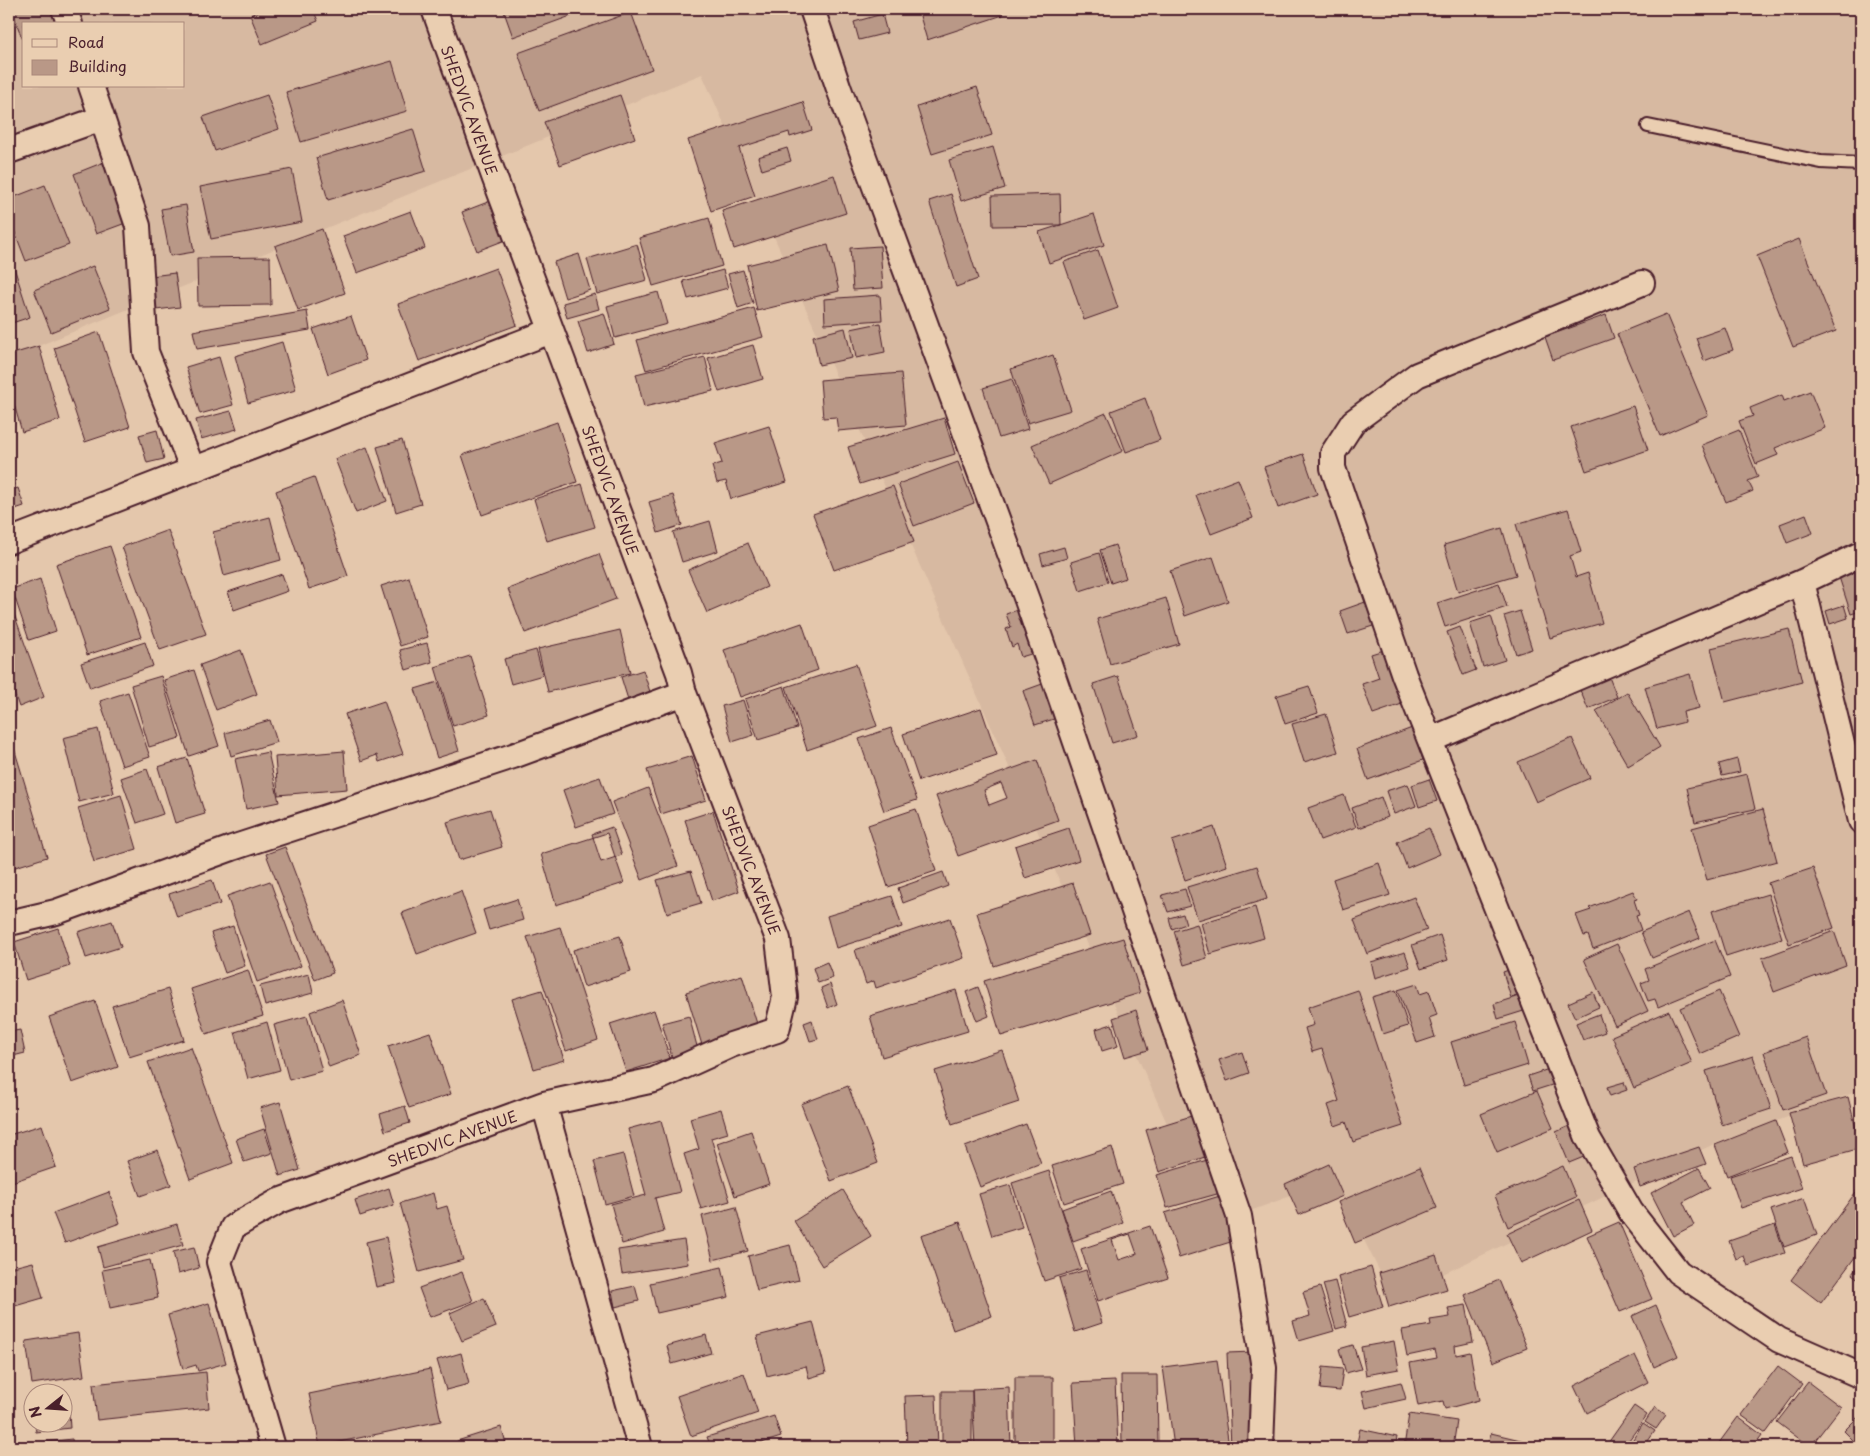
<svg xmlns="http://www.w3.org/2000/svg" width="1870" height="1456" viewBox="0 0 1870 1456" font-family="'Playpen Sans',sans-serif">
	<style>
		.built { fill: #d7b9a1; fill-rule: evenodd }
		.building { fill: #b99887; stroke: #4a1f2b; fill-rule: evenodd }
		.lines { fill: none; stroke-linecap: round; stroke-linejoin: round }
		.lane-casing { stroke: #4a1f2b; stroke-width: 16 }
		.street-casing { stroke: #4a1f2b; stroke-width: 28 }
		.lane { stroke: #eaceb1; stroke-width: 12 }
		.street { stroke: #eaceb1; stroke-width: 24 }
		.labels { text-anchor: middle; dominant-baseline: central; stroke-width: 4; stroke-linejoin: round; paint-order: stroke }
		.street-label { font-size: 15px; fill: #4a1f2b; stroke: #eaceb1 }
	</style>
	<rect width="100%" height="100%" fill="#e4c7ac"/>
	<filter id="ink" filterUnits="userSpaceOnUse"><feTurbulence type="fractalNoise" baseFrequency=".02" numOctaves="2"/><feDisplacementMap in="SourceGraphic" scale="10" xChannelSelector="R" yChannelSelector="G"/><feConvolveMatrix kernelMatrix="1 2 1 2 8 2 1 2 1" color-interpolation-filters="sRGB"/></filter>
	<g filter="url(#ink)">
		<!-- built -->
		<path class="built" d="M9 9H1861V1090L1714 1144 1393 1298 1334 1180 1212 1225 702 74 9 358ZM24 24H184V86H24Z"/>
		<!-- building -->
		<path class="building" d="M11 9H52L58 24H24V43Z
			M264 9H313L318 21 262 44 250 15Z
			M503 9H590L513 37Z
			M918 9H1001L1003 15 927 40Z
			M631 12 652 69 539 111 518 53Z
			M882 14 887 33 859 40 854 22Z
			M392 61 407 111 301 142 286 92Z
			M977 87 992 135 932 154 917 107Z
			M267 95 279 129 215 151 203 117Z
			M620 95 635 138 560 165 544 122Z
			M803 102 812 130 790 137 789 132 739 148 755 196 711 211 688 140Z
			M413 129 426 171 328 200 316 158Z
			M993 147 1005 188 961 201 949 160Z
			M787 148 791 161 762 170 758 157Z
			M109 160 131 221 96 234 74 174Z
			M292 169 302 222 211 239 200 187Z
			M834 175 846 213 734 249 722 211Z
			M45 185 69 245 26 261 9 217V199Z
			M951 194 978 279 956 287 929 201Z
			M1060 194 1061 225 993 226 992 196Z
			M493 200 508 239 477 251 462 212Z
			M186 205 194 252 170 256 161 209Z
			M411 211 425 248 357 273 343 236Z
			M1094 214 1104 245 1049 263 1039 232Z
			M709 218 722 266 653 286 639 238Z
			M322 229 345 293 298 310 275 246Z
			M1799 239 1836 331 1793 347 1757 256Z
			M637 244 647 280 597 294 587 259Z
			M828 245 839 291 757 311 747 265Z
			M880 246 883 288 853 290 850 248Z
			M1098 250 1118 308 1084 320 1064 262Z
			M9 252 30 317 9 324Z
			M579 254 590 290 565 298 554 262Z
			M270 257 271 305 198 306 197 258Z
			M93 266 110 308 51 332 34 290Z
			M496 268 517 325 419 361 398 304Z
			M723 270 728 288 688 299 683 281Z
			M743 270 753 303 738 308 728 274Z
			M175 273 180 307 156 310 151 276Z
			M658 292 667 324 615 338 607 306Z
			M595 294 599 309 567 318 563 303Z
			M880 295 882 320 825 324 824 299Z
			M754 308 763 337 646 370 637 340Z
			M307 311 310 330 197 349 193 331Z
			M604 313 614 344 588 353 578 321Z
			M1666 314 1708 415 1660 436 1617 334Z
			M1606 315 1614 338 1553 360 1545 337Z
			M351 316 366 360 328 374 313 329Z
			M880 323 885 352 856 358 851 329Z
			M845 328 852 358 819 365 813 336Z
			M1725 328 1733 350 1704 361 1696 338Z
			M99 332 130 427 85 442 54 348Z
			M282 342 296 390 248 403 235 356Z
			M753 345 763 379 719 392 708 358Z
			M39 346 60 420 22 432 9 387V355Z
			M1053 355 1071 410 1028 423 1011 369Z
			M219 357 233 405 200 414 186 367Z
			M705 357 713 391 644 407 636 374Z
			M901 373 906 425 838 431 836 417 823 418 820 380Z
			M1012 379 1028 429 999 438 983 388Z
			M1810 391 1825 428 1775 448 1778 455 1756 464 1739 421 1753 416 1750 408 1782 395 1784 401Z
			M1145 398 1160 440 1126 452 1111 411Z
			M1633 406 1648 450 1586 471 1571 427Z
			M231 411 237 429 201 439 196 420Z
			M1106 413 1123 451 1049 484 1032 445Z
			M944 418 955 454 860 484 848 447Z
			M557 422 577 482 482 515 462 455Z
			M769 426 787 482 731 499 726 481 717 483 712 466 722 463 715 443Z
			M157 430 164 459 147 463 139 435Z
			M1739 430 1758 477 1748 481 1753 491 1726 502 1702 445Z
			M402 440 421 504 396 512 377 447Z
			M367 447 387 501 356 513 335 459Z
			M1303 454 1317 494 1278 508 1264 467Z
			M958 462 974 503 914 526 898 484Z
			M9 469 14 485 9 487Z
			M314 477 348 576 309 589 276 491Z
			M1238 479 1253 518 1211 534 1196 495Z
			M582 484 595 527 547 541 534 499Z
			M893 486 914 542 834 570 813 514Z
			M18 488 24 506 9 511V491Z
			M673 495 682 525 658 533 649 502Z
			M1568 509 1581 552 1570 556 1576 577 1588 573 1602 623 1550 638 1516 524Z
			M1806 514 1813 533 1787 543 1780 524Z
			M270 517 281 560 224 576 213 532Z
			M710 521 718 551 682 562 673 532Z
			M1502 528 1516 575 1458 592 1444 545Z
			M168 530 206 634 160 650 122 547Z
			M748 543 767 587 707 613 688 570Z
			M1115 545 1126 578 1111 583 1100 550Z
			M110 546 141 637 87 655 56 564Z
			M1064 547 1067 558 1043 565 1040 554Z
			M1099 553 1108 582 1080 591 1071 562Z
			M599 554 616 599 525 633 508 589Z
			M1213 557 1228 601 1185 616 1170 571Z
			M1861 570V611L1851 614 1839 577Z
			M282 574 288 591 234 610 228 592Z
			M409 577 428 637 400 646 381 586Z
			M40 579 56 631 29 640 12 589Z
			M1499 583 1507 607 1445 627 1437 603Z
			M1166 598 1179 644 1110 664 1097 619Z
			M9 600 44 697 19 707 9 679Z
			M1368 601 1376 625 1348 634 1340 611Z
			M1844 605 1848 618 1830 624 1826 611Z
			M1020 609 1034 653 1021 657 1017 644 1012 647 1006 629 1011 627 1006 614Z
			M1520 611 1532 649 1516 654 1504 616Z
			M1491 616 1505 660 1483 667 1470 623Z
			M802 623 818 670 740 697 724 650Z
			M1460 627 1476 670 1463 675 1447 632Z
			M1789 629 1802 682 1725 702 1711 648Z
			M620 630 630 673 548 692 538 649Z
			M145 642 153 666 90 688 81 663Z
			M427 643 432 662 406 670 400 650Z
			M1387 649 1405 703 1373 714 1362 684 1379 678 1371 654Z
			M241 650 257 694 216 710 200 665Z
			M536 650 543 675 511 684 504 659Z
			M470 656 489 715 453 726 435 667Z
			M856 664 877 726 807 750 786 687Z
			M194 670 219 746 189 756 164 680Z
			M643 670 652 698 630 706 621 677Z
			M1690 674 1699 708 1683 712 1685 722 1657 729 1645 687Z
			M161 676 180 738 149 747 131 685Z
			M1118 676 1138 735 1112 743 1093 684Z
			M1609 677 1617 697 1588 709 1580 690Z
			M438 682 459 751 437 758 415 689Z
			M1045 683 1057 718 1035 725 1023 691Z
			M784 686 797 728 758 740 745 699Z
			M1309 686 1318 713 1285 724 1276 696Z
			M128 692 150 757 122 766 100 701Z
			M1627 692 1660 747 1628 766 1596 711Z
			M743 700 754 735 732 742 722 706Z
			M384 701 403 754 379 762 377 755 361 761 345 714Z
			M981 708 997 755 919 781 903 734Z
			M1326 714 1338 752 1304 762 1292 724Z
			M270 720 277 742 231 756 225 733Z
			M891 728 917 800 884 811 859 739Z
			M1412 728 1423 760 1368 780 1357 749Z
			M98 729 114 793 79 802 63 738Z
			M11 738 47 857 9 869V739Z
			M1572 738 1590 778 1536 802 1518 762Z
			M344 751 347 789 278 795 275 757Z
			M268 752 279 802 246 809 235 759Z
			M692 756 706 800 661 814 647 770Z
			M187 758 205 814 175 823 158 767Z
			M1737 759 1740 772 1722 776 1719 764Z
			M1037 760 1058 820 958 856 936 796ZM1001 783 1007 798 989 805 984 790Z
			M147 769 163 814 137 823 121 778Z
			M1747 774 1755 809 1695 822 1687 788Z
			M600 777 613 814 576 827 563 790Z
			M1429 779 1437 801 1419 807 1412 785Z
			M1408 784 1416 806 1394 814 1386 791Z
			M648 788 678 866 642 880 612 802Z
			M121 795 137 849 94 862 78 808Z
			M1344 795 1356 827 1320 840 1308 808Z
			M1381 797 1388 817 1359 828 1352 808Z
			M490 809 502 847 459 860 447 822Z
			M916 809 936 871 888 887 868 825Z
			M1763 809 1777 861 1707 880 1692 828Z
			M713 811 739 891 712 901 685 820Z
			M612 827 622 855 601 862 592 834Z
			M1214 827 1227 866 1185 880 1172 841Z
			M1069 828 1079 860 1025 878 1015 846Z
			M1429 828 1440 854 1407 868 1397 842Z
			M607 833 624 883 556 905 541 854Z
			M285 847 333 973 315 980 266 854Z
			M1379 863 1390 895 1343 910 1333 879Z
			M1257 866 1267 899 1198 920 1187 887Z
			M1813 868 1834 928 1789 944 1768 883Z
			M691 871 701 903 667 913 657 880Z
			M943 872 948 886 903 903 898 888Z
			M212 880 220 904 177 917 169 894Z
			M270 881 301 966 257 982 227 896Z
			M1073 883 1090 935 994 966 977 913Z
			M1185 889 1190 906 1168 912 1162 895Z
			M461 891 476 933 417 954 402 913Z
			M1633 891 1637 899 1634 900 1639 915 1636 916 1641 930 1593 949 1588 935 1584 936 1576 915 1591 910 1589 908Z
			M1768 894 1782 938 1726 956 1712 911Z
			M892 896 902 927 836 948 827 916Z
			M1414 897 1427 930 1367 954 1354 920Z
			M517 899 523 920 489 930 483 910Z
			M1255 907 1264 938 1210 954 1201 923Z
			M1689 912 1700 938 1652 958 1641 932Z
			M1183 914 1186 924 1172 929 1169 918Z
			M950 918 964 958 876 988 874 981 866 984 855 950Z
			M112 921 121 947 86 958 78 932Z
			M1197 924 1207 958 1184 965 1174 931Z
			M233 926 245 966 225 973 211 933Z
			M560 927 598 1040 566 1051 527 937Z
			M58 928 70 966 26 980 14 942Z
			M1834 931 1846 965 1774 992 1762 958Z
			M1440 935 1448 960 1421 969 1412 945Z
			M620 936 631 972 584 987 573 950Z
			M1123 938 1140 993 1001 1036 984 981Z
			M1715 940 1730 977 1658 1007 1655 999 1648 1001 1641 983 1649 980 1645 969Z
			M1617 944 1648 1011 1615 1026 1584 959Z
			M1405 952 1410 967 1375 978 1371 962Z
			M827 962 833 978 818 983 813 968Z
			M1517 967 1525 993 1511 998 1503 972Z
			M248 970 263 1016 206 1034 191 989Z
			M309 974 313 993 265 1006 260 986Z
			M742 975 758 1027 702 1045 686 992Z
			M830 984 837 1004 828 1008 821 988Z
			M1417 984 1420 994 1429 991 1437 1015 1429 1018 1435 1037 1417 1043 1398 990Z
			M978 987 989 1016 977 1021 966 992Z
			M168 989 184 1040 129 1057 112 1006Z
			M542 990 564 1060 534 1069 512 999Z
			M956 990 968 1031 882 1057 870 1016Z
			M1358 990 1403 1126 1353 1142 1346 1122 1335 1126 1328 1105 1339 1101 1322 1049 1312 1052 1305 1028 1314 1025 1308 1007Z
			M1396 990 1408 1026 1383 1034 1372 997Z
			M1719 991 1739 1037 1700 1054 1680 1008Z
			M1593 992 1599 1007 1575 1018 1568 1003Z
			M1525 994 1530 1009 1498 1019 1494 1004Z
			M342 1000 361 1055 329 1067 310 1012Z
			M95 1001 118 1067 72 1083 49 1017Z
			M654 1010 670 1058 626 1072 610 1024Z
			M1136 1010 1148 1050 1125 1057 1113 1018Z
			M1669 1011 1692 1063 1634 1088 1612 1036Z
			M1599 1014 1605 1032 1583 1040 1576 1023Z
			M307 1016 322 1071 289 1080 274 1025Z
			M689 1016 698 1050 672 1057 662 1023Z
			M812 1020 818 1039 810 1041 804 1023Z
			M267 1022 280 1070 248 1079 235 1032Z
			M1515 1022 1528 1065 1464 1085 1451 1042Z
			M1112 1024 1118 1046 1102 1051 1096 1029Z
			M20 1030 25 1053 9 1057V1032Z
			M430 1032 451 1094 409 1108 388 1046Z
			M1806 1037 1826 1095 1783 1110 1764 1052Z
			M191 1047 233 1163 190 1179 148 1062Z
			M1002 1050 1019 1102 952 1124 935 1071Z
			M1242 1052 1249 1073 1227 1081 1219 1060Z
			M1753 1056 1771 1109 1722 1125 1706 1071Z
			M1549 1069 1555 1084 1533 1091 1528 1076Z
			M1624 1082 1627 1090 1610 1096 1607 1087Z
			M848 1086 878 1163 831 1181 801 1104Z
			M1537 1091 1553 1128 1497 1152 1481 1114Z
			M1848 1097 1861 1148 1803 1164 1789 1113Z
			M280 1102 300 1170 280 1176 260 1108Z
			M405 1106 410 1123 385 1131 380 1114Z
			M721 1109 728 1133 711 1138 730 1201 701 1209 684 1154 699 1149 690 1118Z
			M1201 1113 1214 1154 1159 1172 1146 1130Z
			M661 1120 680 1192 655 1198 664 1232 622 1244 611 1204 646 1195 628 1129Z
			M1776 1121 1788 1152 1727 1176 1715 1145Z
			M1578 1122 1591 1154 1569 1163 1556 1132Z
			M1026 1124 1041 1163 980 1187 965 1147Z
			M42 1125 56 1167 9 1183V1135Z
			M264 1129 272 1153 244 1162 236 1139Z
			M751 1131 769 1184 735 1196 717 1143Z
			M1112 1147 1123 1184 1064 1203 1052 1166Z
			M1699 1147 1706 1164 1640 1187 1634 1169Z
			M158 1150 171 1185 140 1196 127 1161Z
			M623 1154 634 1196 605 1204 594 1161Z
			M1791 1156 1802 1188 1741 1208 1730 1176Z
			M1214 1158 1224 1192 1167 1208 1157 1175Z
			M1329 1164 1343 1196 1299 1215 1285 1184Z
			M1563 1166 1576 1197 1508 1227 1495 1196Z
			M1420 1167 1437 1208 1355 1243 1338 1202Z
			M1699 1168 1710 1188 1683 1202 1694 1225 1673 1236 1651 1193Z
			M1049 1171 1081 1269 1044 1281 1012 1183Z
			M1010 1185 1022 1227 992 1236 979 1194Z
			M1861 1185V1249L1821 1303 1791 1280Z
			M389 1188 394 1205 360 1216 355 1200Z
			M843 1190 871 1236 822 1266 794 1221Z
			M1111 1191 1123 1223 1073 1241 1062 1209Z
			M109 1192 120 1223 65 1243 53 1213Z
			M433 1193 437 1209 447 1206 463 1260 419 1272 400 1203Z
			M1223 1195 1237 1240 1179 1258 1165 1213Z
			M1804 1198 1817 1235 1784 1247 1771 1210Z
			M1579 1200 1592 1230 1521 1263 1507 1234Z
			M736 1207 748 1251 713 1260 702 1216Z
			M960 1222 992 1316 953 1330 921 1235Z
			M1619 1222 1652 1299 1620 1312 1587 1236Z
			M177 1224 183 1245 103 1267 98 1247Z
			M1775 1225 1785 1253 1748 1266 1744 1256 1736 1259 1729 1241Z
			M1150 1226 1168 1278 1098 1301 1081 1249ZM1130 1234 1137 1254 1119 1260 1112 1240Z
			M386 1237 396 1283 376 1287 366 1242Z
			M684 1240 688 1264 622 1274 618 1250Z
			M790 1245 799 1280 757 1290 748 1256Z
			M194 1247 199 1268 178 1274 173 1252Z
			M1436 1255 1447 1289 1389 1307 1379 1273Z
			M150 1260 158 1298 110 1308 102 1270Z
			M33 1262 43 1298 15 1306 9 1283V1268Z
			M1861 1262V1281L1852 1274Z
			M722 1267 729 1297 657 1313 650 1283Z
			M1371 1267 1383 1307 1349 1317 1338 1277Z
			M1086 1270 1102 1323 1075 1332 1059 1278Z
			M462 1272 473 1301 430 1317 419 1288Z
			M1499 1280 1527 1348 1493 1362 1465 1295Z
			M1335 1281 1347 1326 1336 1329 1323 1284Z
			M635 1286 639 1301 615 1307 612 1291Z
			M1320 1287 1334 1331 1299 1341 1293 1321 1310 1316 1303 1292Z
			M484 1298 496 1327 462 1341 450 1313Z
			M209 1303 226 1363 198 1371 196 1365 183 1369 168 1315Z
			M1466 1305 1473 1342 1455 1346 1456 1355 1470 1352 1479 1400 1445 1409 1443 1401 1418 1406 1410 1363 1437 1358 1435 1350 1407 1356 1402 1330 1431 1325 1430 1320 1450 1317 1448 1308Z
			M1656 1305 1678 1356 1654 1367 1632 1316Z
			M813 1322 826 1373 809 1378 806 1366 767 1376 757 1336Z
			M78 1333 84 1376 32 1384 26 1341Z
			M706 1335 711 1353 672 1364 667 1346Z
			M1394 1341 1399 1369 1366 1375 1361 1347Z
			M1353 1345 1361 1369 1346 1373 1339 1349Z
			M1253 1352 1257 1447H1231L1227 1353Z
			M461 1353 469 1384 446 1390 437 1360Z
			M1635 1355 1648 1382 1587 1413 1574 1386Z
			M1217 1360 1229 1447H1174L1163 1367Z
			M1778 1366 1802 1384 1766 1433 1741 1415Z
			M1323 1367 1343 1369 1340 1391 1320 1389Z
			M430 1369 441 1421 320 1446 309 1394Z
			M206 1372 209 1408 97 1420 93 1384Z
			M744 1373 758 1413 691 1436 677 1396Z
			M1121 1375H1157L1158 1447H1122Z
			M1015 1377H1053V1447H1015Z
			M1115 1381 1118 1447H1077L1073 1383Z
			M1401 1382 1406 1399 1366 1408 1362 1391Z
			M1808 1382 1841 1407 1810 1447 1777 1422Z
			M1009 1387 1011 1447H975L972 1389Z
			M942 1391H972V1447H942Z
			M936 1395 938 1447H907L905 1396Z
			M68 1399 70 1428 36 1432 35 1424H62V1400Z
			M1634 1406 1647 1415 1624 1447H1613L1608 1443Z
			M1655 1407 1666 1415 1656 1429 1645 1422Z
			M1409 1414 1457 1421 1453 1447H1404Z
			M1860 1415 1861 1447H1850L1855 1442 1844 1431Z
			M774 1416 781 1437 749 1447H711L707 1437Z
			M1738 1417 1762 1435 1753 1447H1716Z
			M1643 1423 1655 1431 1644 1447H1635L1630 1444Z
			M501 1427 507 1447H458L457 1441Z
			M1360 1429 1397 1437 1395 1447H1356Z
			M1491 1433 1550 1447H1487Z
			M72 1439 73 1447H9V1446Z"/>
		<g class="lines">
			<defs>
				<path id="lane" d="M1648 126 1821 162 1861 164"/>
				<path id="street" d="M64 9 70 24
					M812 9 839 89 1027 600 1239 1216 1264 1368 1261 1447
					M102 118 138 226 146 352 193 470
					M9 151 102 118 91 86
					M1642 283 1417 375 1353 422 1333 453V468L1404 675 1588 1138 1631 1212 1678 1272 1779 1340 1861 1376
					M9 541 551 331
					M1802 582 1861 821
					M1430 740 1802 582 1861 554
					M9 923 56 912 232 848 513 756 684 693
					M544 1104 640 1447
					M273 1447 219 1262 233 1227 279 1201 544 1104 654 1080 731 1045 777 1030 785 997 778 939 684 693 679 673 495 179 434 9"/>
			</defs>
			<!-- lane casing -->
			<use href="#lane" class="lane-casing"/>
			<!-- street casing -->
			<use href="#street" class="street-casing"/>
			<!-- lane -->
			<use href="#lane" class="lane"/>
			<!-- street -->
			<use href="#street" class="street"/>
		</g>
	</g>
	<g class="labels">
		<!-- street labels -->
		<g class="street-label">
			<text transform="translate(470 110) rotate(70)">SHEDVIC AVENUE</text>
			<text transform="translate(611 490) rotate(70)">SHEDVIC AVENUE</text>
			<text transform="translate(752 870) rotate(69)">SHEDVIC AVENUE</text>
			<text transform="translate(452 1138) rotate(-20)">SHEDVIC AVENUE</text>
		</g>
	</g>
	<!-- margin -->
	<rect width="1870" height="1456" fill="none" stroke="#eaceb1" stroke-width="30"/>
	<rect x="15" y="15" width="1840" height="1426" fill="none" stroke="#4a1f2b" stroke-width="2" filter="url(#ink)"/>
	<!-- legend -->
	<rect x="22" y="22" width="162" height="65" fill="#eaceb1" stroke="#aa887b"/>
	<rect x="32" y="39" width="25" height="8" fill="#eaceb1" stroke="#aa887b"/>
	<text x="68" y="48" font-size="15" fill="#4a1f2b">Road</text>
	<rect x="32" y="60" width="25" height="15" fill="#b99887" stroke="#aa887b"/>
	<text x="68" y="72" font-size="15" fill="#4a1f2b">Building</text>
	<!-- north arrow -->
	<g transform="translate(48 1408) rotate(253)"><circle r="24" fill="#eaceb1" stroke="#aa887b"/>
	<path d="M0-4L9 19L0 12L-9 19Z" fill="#4a1f2b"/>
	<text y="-8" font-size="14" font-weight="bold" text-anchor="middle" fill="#4a1f2b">N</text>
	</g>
</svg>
